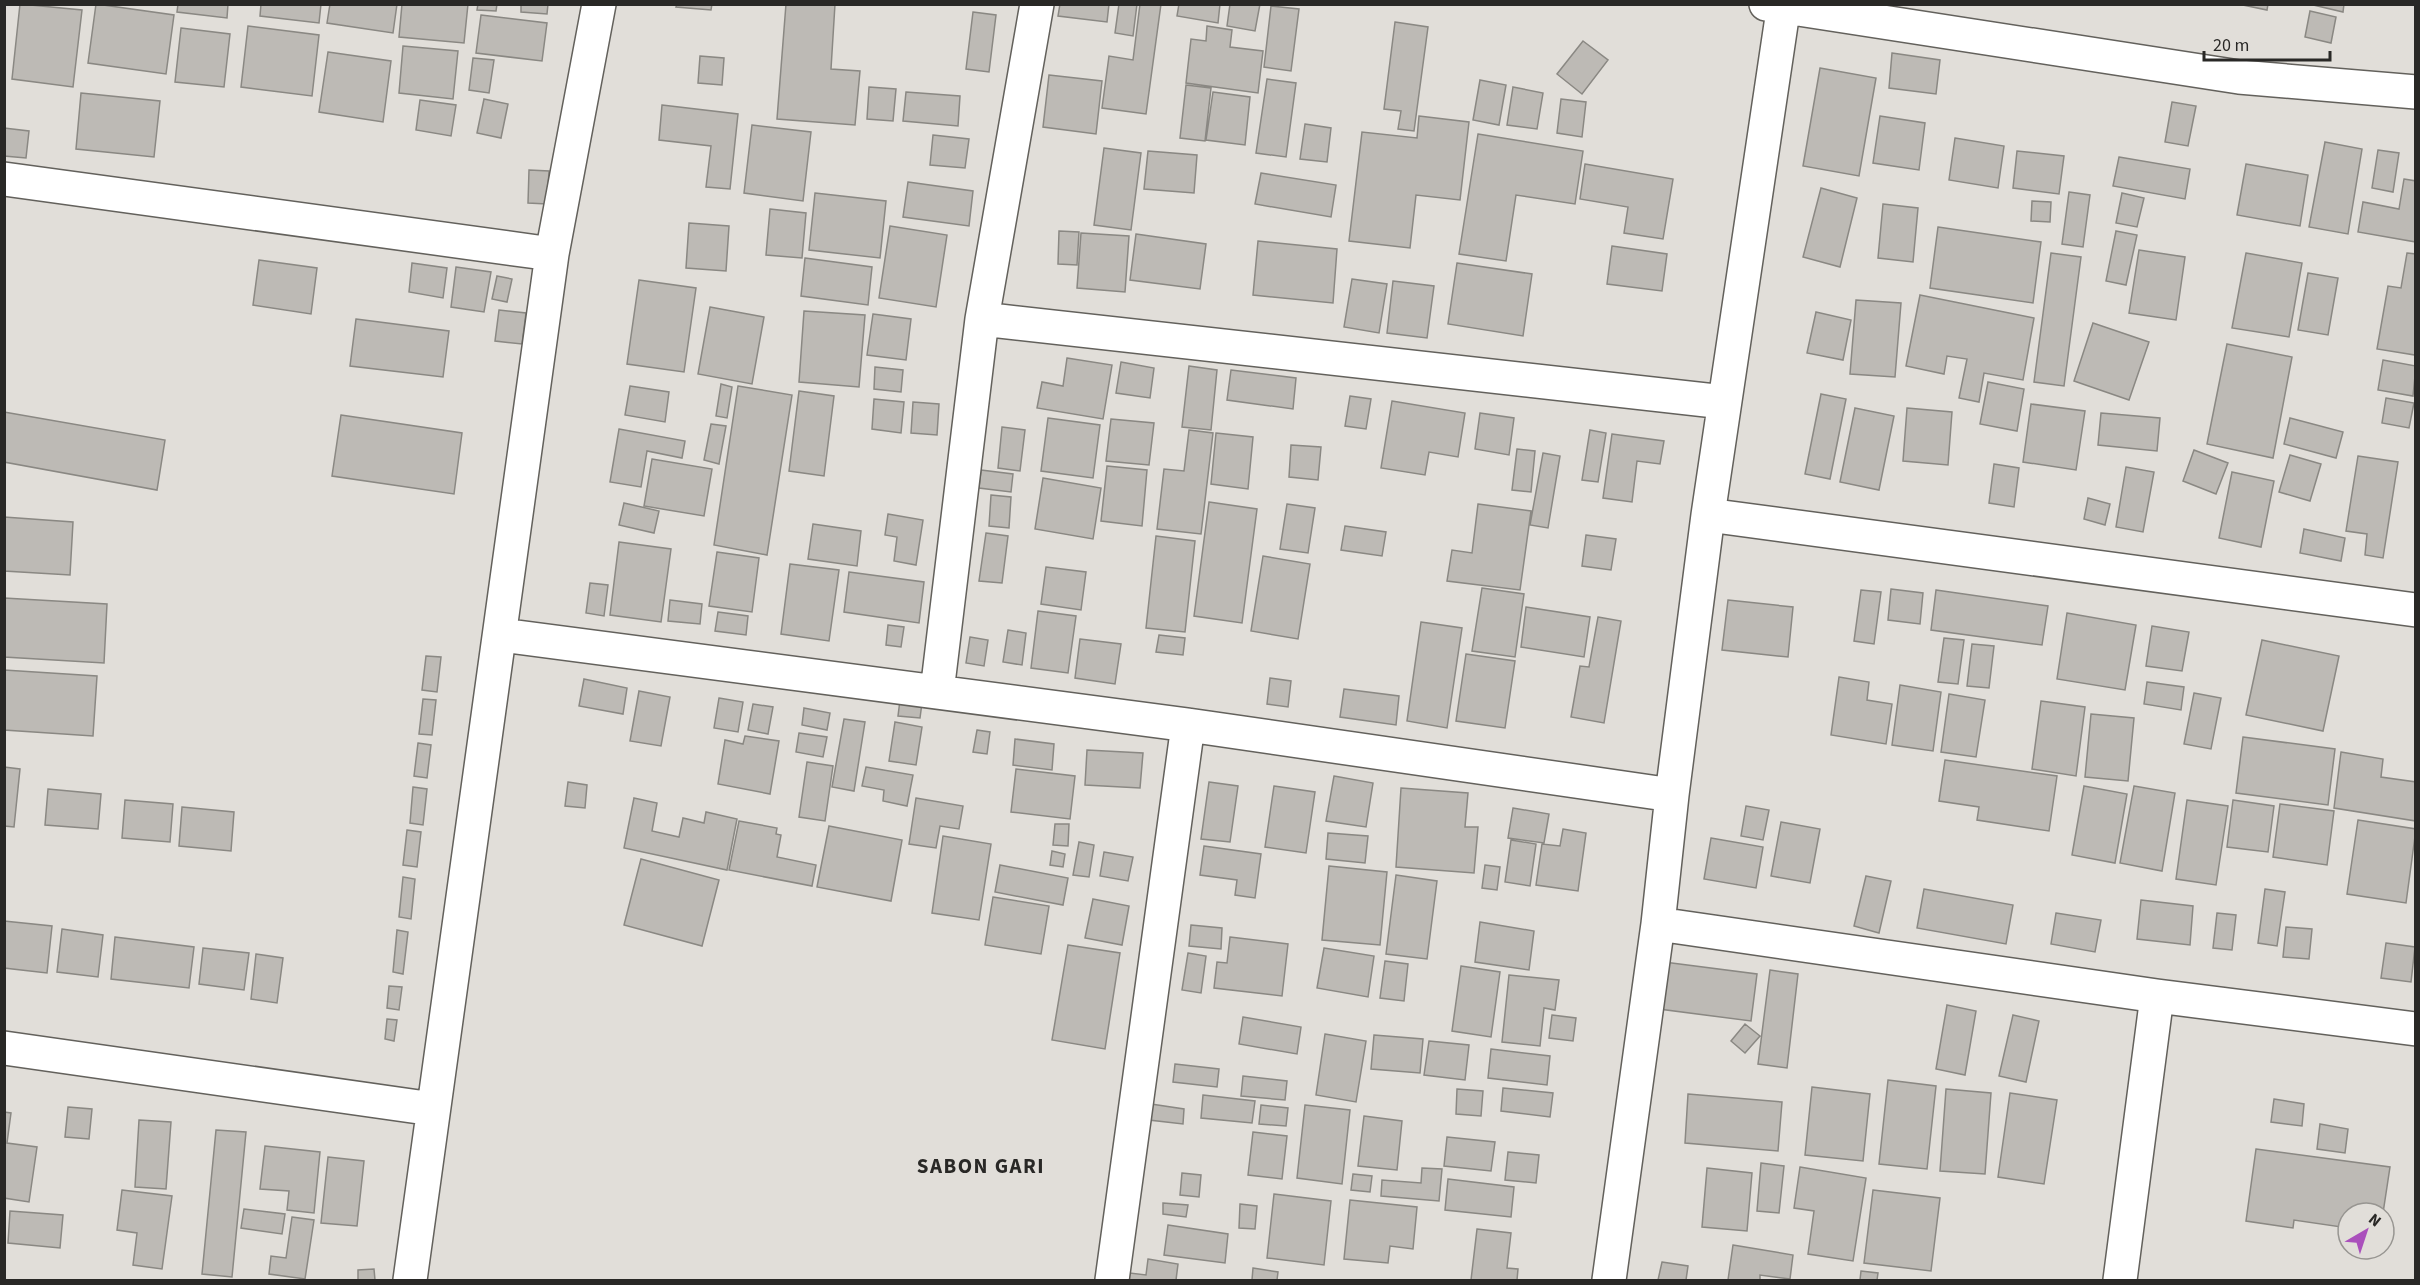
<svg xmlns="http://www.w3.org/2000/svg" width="2420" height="1285" viewBox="0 0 2420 1285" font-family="'Source Sans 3',sans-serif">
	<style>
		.building { fill: #bdbab5; stroke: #8a8883; stroke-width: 1.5 }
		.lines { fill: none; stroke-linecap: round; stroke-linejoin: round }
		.street-casing { stroke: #63615c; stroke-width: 36 }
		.street { stroke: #fff; stroke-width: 33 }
		.labels { text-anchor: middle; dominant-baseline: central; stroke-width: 6; stroke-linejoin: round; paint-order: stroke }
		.district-label { font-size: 21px; font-weight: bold; letter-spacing: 1.5px; fill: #292826; stroke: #e1ded9 }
	</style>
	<rect width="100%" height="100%" fill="#e1ded9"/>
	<!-- building -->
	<path class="building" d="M20 4 82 10 73 87 12 79Z
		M96 4 174 15 166 74 88 63Z
		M178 4H228L227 18 177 12Z
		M261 4H321L319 23 260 16Z
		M330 4H397L393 33 327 23Z
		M402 4H468L464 43 399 37Z
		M478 4H497L496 11 477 10Z
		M521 4H548L547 14 521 12Z
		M677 4H712L711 10 676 7Z
		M786 4H835L831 69 860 71 855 125 777 119Z
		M1060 4H1109L1107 22 1058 16Z
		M1119 4H1137L1133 36 1115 33Z
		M1140 4H1161L1146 114 1102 108 1109 56 1133 60Z
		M1179 4H1220L1218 23 1177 16Z
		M1230 4H1260L1255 31 1227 26Z
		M2238 4H2268L2267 10Z
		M2309 4H2344L2343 12Z
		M1271 6 1299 9 1291 71 1264 67Z
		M2310 11 2336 17 2331 43 2305 37Z
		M973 12 996 15 989 72 966 69Z
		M481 15 547 23 542 61 476 53Z
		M1395 22 1428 27 1414 131 1398 129 1401 111 1384 109Z
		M248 26 319 35 312 96 241 87Z
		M1207 26 1232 30 1230 47 1263 51 1258 93 1186 83 1191 39 1206 41Z
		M181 28 230 34 224 87 175 82Z
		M1583 41 1608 60 1582 94 1557 74Z
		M403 46 458 51 453 99 399 93Z
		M328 52 391 61 383 122 319 112Z
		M1892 53 1940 60 1936 94 1889 88Z
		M700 56 724 58 722 85 698 83Z
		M473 58 494 60 489 93 469 90Z
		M1820 68 1876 78 1859 176 1803 166Z
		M1049 75 1102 81 1096 134 1043 127Z
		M1267 79 1296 83 1286 157 1256 153Z
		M1480 80 1506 85 1499 125 1473 120Z
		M1186 85 1211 88 1205 141 1180 138Z
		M869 87 896 89 893 121 867 119Z
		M1513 87 1543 93 1537 129 1507 125Z
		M906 92 960 96 958 126 903 121Z
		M1213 92 1250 97 1245 145 1206 140Z
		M81 93 160 101 154 157 76 149Z
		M484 99 508 104 501 138 477 133Z
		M1561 99 1586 102 1582 137 1557 133Z
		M420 100 456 105 451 136 416 130Z
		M2172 102 2196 106 2188 146 2165 142Z
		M662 105 738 114 730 189 706 187 711 146 659 140Z
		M1419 116 1469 122 1460 200 1416 195 1410 248 1349 241 1362 132 1417 138Z
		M1880 116 1925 123 1919 170 1873 163Z
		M1305 124 1331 128 1327 162 1300 159Z
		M752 125 811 132 803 201 744 193Z
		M4 128 29 131 26 158 4 156Z
		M1478 134 1583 151 1575 204 1516 195 1506 261 1459 254Z
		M933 135 969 139 965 168 930 165Z
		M1955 138 2004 146 1998 188 1949 180Z
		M2325 142 2362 149 2348 234 2309 227Z
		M1104 148 1141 153 1131 230 1094 225Z
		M2378 150 2399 153 2393 192 2372 188Z
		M1148 151 1197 155 1194 193 1144 189Z
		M2017 151 2064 156 2059 194 2013 188Z
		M2119 157 2190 169 2185 199 2113 186Z
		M1585 164 1673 179 1663 239 1624 233 1628 207 1580 199Z
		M2246 164 2308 175 2300 226 2237 215Z
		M529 170 549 171 547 204 528 203Z
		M1261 173 1336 185 1331 217 1255 204Z
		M2404 179 2416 181V242L2358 232 2363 202 2399 209Z
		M908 182 973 191 969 226 903 217Z
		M1821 188 1857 198 1840 267 1803 257Z
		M2069 192 2090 195 2083 247 2062 244Z
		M815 193 886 201 880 258 809 250Z
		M2122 193 2144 198 2137 227 2116 223Z
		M2032 201 2051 202 2050 222 2031 221Z
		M1883 204 1918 208 1913 262 1878 258Z
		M770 209 806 213 802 258 766 255Z
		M689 223 729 226 726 271 686 268Z
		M890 226 947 235 936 307 879 298Z
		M1938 227 2041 242 2033 303 1930 288Z
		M1059 231 1079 232 1077 265 1058 264Z
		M2116 231 2137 235 2126 285 2106 281Z
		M1081 233 1129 236 1125 292 1077 288Z
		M1136 234 1206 244 1200 289 1130 280Z
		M1258 241 1337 249 1333 303 1253 295Z
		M1612 246 1667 254 1662 291 1607 284Z
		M2139 250 2185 257 2176 320 2129 313Z
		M2051 253 2081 257 2064 386 2034 382Z
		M2246 253 2302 263 2289 337 2232 328Z
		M2407 253 2416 254 2415 355 2377 349 2388 286 2401 288Z
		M805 258 872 267 868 305 801 296Z
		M259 260 317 268 311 314 253 305Z
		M412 263 447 268 443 298 409 292Z
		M1457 263 1532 274 1523 336 1448 324Z
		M456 267 491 272 484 312 451 307Z
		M2308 273 2338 278 2328 335 2298 330Z
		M497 276 512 279 507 302 492 299Z
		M1352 279 1387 284 1379 333 1344 327Z
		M639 280 696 288 684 372 627 364Z
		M1393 281 1434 286 1427 338 1387 333Z
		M1920 295 2034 318 2023 380 1984 373 1979 402 1959 398 1967 359 1947 356 1944 374 1906 366Z
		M1856 300 1901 303 1895 377 1850 374Z
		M710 307 764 317 752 384 698 374Z
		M499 310 526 313 522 344 495 341Z
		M804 311 865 315 859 387 799 382Z
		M1816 312 1851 320 1843 360 1807 353Z
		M873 314 911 319 906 360 867 355Z
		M356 319 449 331 443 377 350 366Z
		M2093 323 2149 342 2129 400 2074 381Z
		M2227 344 2292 357 2273 458 2207 444Z
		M1067 358 1112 365 1103 419 1037 408 1042 382 1063 386Z
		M2383 360 2416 366 2413 396 2378 390Z
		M1121 362 1154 368 1150 398 1116 393Z
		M1189 366 1217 370 1211 430 1182 427Z
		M875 367 903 370 901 392 874 389Z
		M1231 370 1296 378 1293 409 1227 400Z
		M1988 382 2024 389 2017 431 1980 424Z
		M721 384 732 387 727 418 716 416Z
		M630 386 669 392 665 422 625 415Z
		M738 386 792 395 767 555 714 545Z
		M799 391 834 396 824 476 789 471Z
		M1821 394 1846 399 1830 479 1805 474Z
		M1350 396 1371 399 1366 429 1345 426Z
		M2386 398 2414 403 2409 428 2382 423Z
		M874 399 904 402 901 433 872 429Z
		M1392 401 1465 413 1458 457 1429 452 1425 475 1381 468Z
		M913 402 939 404 937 435 911 433Z
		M2031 404 2085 411 2076 470 2023 462Z
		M1855 408 1894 416 1879 490 1840 482Z
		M1907 408 1952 412 1948 465 1903 461Z
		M4 412 165 440 157 490 4 462Z
		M1480 413 1514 418 1509 455 1475 449Z
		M2101 413 2160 418 2157 451 2098 445Z
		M341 415 462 433 454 494 332 476Z
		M1048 418 1100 425 1093 478 1041 471Z
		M2290 418 2343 432 2336 458 2284 444Z
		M1111 419 1154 423 1149 465 1106 461Z
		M711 424 726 426 719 464 704 460Z
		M1002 427 1025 430 1020 471 998 468Z
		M619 429 685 441 682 458 647 451 641 487 610 482Z
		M1189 430 1213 433 1201 534 1157 529 1164 469 1184 471Z
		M1590 430 1606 433 1598 482 1582 480Z
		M1216 433 1253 437 1248 489 1211 484Z
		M1612 434 1664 441 1660 464 1637 461 1632 502 1603 498Z
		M1291 445 1321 447 1318 480 1289 477Z
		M1517 449 1535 451 1531 492 1512 490Z
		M2194 450 2228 463 2216 494 2183 481Z
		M1543 453 1560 456 1548 528 1530 525Z
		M2290 455 2321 464 2310 501 2279 492Z
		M2358 456 2398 462 2383 558 2365 555 2367 534 2346 531Z
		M652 459 712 469 704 516 644 506Z
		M1994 464 2019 468 2014 507 1989 503Z
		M1107 466 1147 470 1142 526 1101 521Z
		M2126 467 2154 472 2143 532 2116 527Z
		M981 470 1013 474 1011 492 979 488Z
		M2232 472 2274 481 2261 547 2219 538Z
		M1043 478 1101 488 1093 539 1035 529Z
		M991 495 1011 497 1009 528 989 526Z
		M2088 498 2110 504 2105 525 2084 519Z
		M1209 502 1257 509 1242 623 1194 616Z
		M624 503 659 511 654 533 619 525Z
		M1287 504 1315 508 1308 553 1280 549Z
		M1478 504 1531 511 1520 590 1447 581 1452 550 1472 553Z
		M888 514 923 520 916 565 894 561 897 537 885 535Z
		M4 517 73 522 70 575 4 571Z
		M813 524 861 531 857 566 808 559Z
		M1345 526 1386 532 1382 556 1341 550Z
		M2304 529 2345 538 2341 561 2300 553Z
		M986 533 1008 536 1002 583 979 581Z
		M1586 535 1616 539 1611 570 1582 566Z
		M1156 536 1195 541 1185 632 1146 628Z
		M619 542 671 549 661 622 610 615Z
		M717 552 759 558 752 612 709 606Z
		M1263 556 1310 564 1298 639 1251 631Z
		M790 564 839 570 829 641 781 634Z
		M1046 567 1086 572 1081 610 1041 604Z
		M849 572 924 582 919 623 844 612Z
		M590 583 608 585 604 616 586 613Z
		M1482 588 1524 594 1515 657 1472 651Z
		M1891 589 1923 593 1920 624 1888 620Z
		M1861 590 1881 592 1874 644 1854 641Z
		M1936 590 2048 606 2042 645 1931 630Z
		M4 598 107 604 104 663 4 657Z
		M670 600 702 604 700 624 668 621Z
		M1728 600 1793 607 1788 657 1722 650Z
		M1526 607 1590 617 1584 657 1521 647Z
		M1038 611 1076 616 1068 673 1031 668Z
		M718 612 748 616 746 635 715 631Z
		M2067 613 2136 625 2125 690 2057 679Z
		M1598 617 1621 621 1604 723 1571 717 1580 666 1589 667Z
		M1421 622 1462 628 1447 728 1407 721Z
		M888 625 904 627 901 647 886 645Z
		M2152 626 2189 632 2182 671 2146 666Z
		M1008 630 1026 633 1022 665 1003 662Z
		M1159 635 1185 638 1183 655 1156 652Z
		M970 637 988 640 984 666 966 663Z
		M1944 638 1964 640 1958 684 1938 682Z
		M1080 639 1121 644 1115 684 1075 678Z
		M2262 640 2339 656 2323 731 2246 715Z
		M1972 644 1994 646 1989 688 1967 686Z
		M1466 654 1515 661 1505 728 1456 721Z
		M426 656 441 657 437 692 422 690Z
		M4 670 97 676 93 736 4 730Z
		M1839 677 1869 682 1867 700 1892 704 1886 744 1831 735Z
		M1270 678 1291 681 1288 707 1267 704Z
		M584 679 627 688 623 714 579 706Z
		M2147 682 2184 687 2181 710 2144 704Z
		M1900 685 1941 692 1933 751 1892 745Z
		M1344 689 1399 696 1396 725 1340 717Z
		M639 691 670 697 661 746 630 741Z
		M2194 693 2221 698 2211 749 2184 744Z
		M1949 694 1985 700 1976 757 1941 752Z
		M719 698 743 702 738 732 714 728Z
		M423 699 436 700 432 735 419 734Z
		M900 700 922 703 920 718 898 716Z
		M2041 701 2085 707 2076 776 2032 769Z
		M753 704 773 707 768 734 748 730Z
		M804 708 830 713 827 730 802 725Z
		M2091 714 2134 718 2128 781 2085 777Z
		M844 719 865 722 854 791 832 787Z
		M895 722 922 727 916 765 889 761Z
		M977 730 990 732 987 754 973 752Z
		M799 733 827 737 823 757 796 752Z
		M745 736 779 741 770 794 718 784 725 740 743 744Z
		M2243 737 2335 749 2328 805 2236 793Z
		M1015 739 1054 744 1052 770 1013 765Z
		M418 743 431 745 427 778 414 776Z
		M1087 750 1143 753 1140 788 1085 785Z
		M2341 752 2383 759 2381 777 2416 782V821L2334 808Z
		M1945 760 2057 776 2049 831 1977 820 1979 807 1939 801Z
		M807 762 833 766 825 821 799 817Z
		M4 767 20 769 14 827 4 826Z
		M866 767 913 775 907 806 883 801 884 790 862 786Z
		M1016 769 1075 776 1070 819 1011 812Z
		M1334 776 1373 783 1366 827 1326 821Z
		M568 782 587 785 585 808 565 806Z
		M1209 782 1238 786 1230 842 1201 839Z
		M1274 786 1315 792 1306 853 1265 847Z
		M2084 786 2127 794 2115 863 2072 855Z
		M2134 786 2175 793 2162 871 2120 863Z
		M413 787 427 789 423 825 410 823Z
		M1401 788 1468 793 1465 827H1478L1474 873 1396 867Z
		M48 789 101 794 98 829 45 825Z
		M634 798 657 803 652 831 679 837 683 818 704 823 706 812 737 819 727 870 624 848Z
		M916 798 963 806 959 829 940 826 936 848 909 844Z
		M125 800 173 804 170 842 122 838Z
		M2187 800 2228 806 2216 885 2176 879Z
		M2233 800 2274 806 2268 852 2227 847Z
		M2280 804 2334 811 2327 865 2273 857Z
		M1746 806 1769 810 1763 840 1741 836Z
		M182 807 234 812 231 851 179 846Z
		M1513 808 1549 814 1544 843 1508 838Z
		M2358 820 2416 829 2406 903 2347 894Z
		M739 821 777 828 776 834 781 835 777 857 816 865 812 886 729 870Z
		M1781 822 1820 829 1810 883 1771 876Z
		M1055 824H1069L1068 846 1053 845Z
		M829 826 902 840 891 901 817 887Z
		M1563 829 1586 833 1578 891 1536 885 1542 844 1560 846Z
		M407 830 421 832 417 867 403 865Z
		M1328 833 1368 836 1365 863 1326 859Z
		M943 836 991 844 979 920 932 913Z
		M1711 838 1763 847 1756 888 1704 879Z
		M1511 840 1536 844 1530 886 1505 882Z
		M1079 842 1094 845 1089 877 1073 875Z
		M1204 846 1261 854 1255 898 1235 895 1237 880 1200 875Z
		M1052 851 1065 854 1063 867 1050 865Z
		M1104 852 1133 857 1128 881 1100 876Z
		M641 859 719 880 702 946 624 925Z
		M1000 865 1068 878 1063 905 995 892Z
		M1485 865 1500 867 1497 890 1482 888Z
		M1329 866 1387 872 1380 945 1322 940Z
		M1396 875 1437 881 1427 959 1386 954Z
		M1866 876 1891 881 1879 933 1854 926Z
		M403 877 415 879 411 919 399 917Z
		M1924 889 2013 905 2006 944 1917 928Z
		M2265 889 2285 892 2277 946 2258 943Z
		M993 897 1049 906 1041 954 985 945Z
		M1093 899 1129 906 1122 945 1085 938Z
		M2141 900 2193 906 2190 945 2137 939Z
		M2056 913 2101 920 2095 952 2051 944Z
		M2217 913 2236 915 2232 950 2213 948Z
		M4 921 52 926 47 973 4 968Z
		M1480 922 1534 931 1529 970 1475 962Z
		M1191 925 1222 928 1221 949 1189 946Z
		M2286 927 2312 929 2309 959 2283 957Z
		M62 929 103 935 98 977 57 972Z
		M397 930 408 932 403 974 393 972Z
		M115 937 194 947 189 988 111 979Z
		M1230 937 1288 944 1282 996 1214 988 1217 962 1227 963Z
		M2386 943 2415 947 2411 982 2381 978Z
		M1068 945 1120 953 1105 1049 1052 1040Z
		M203 948 249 953 244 990 199 984Z
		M1324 948 1374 956 1368 997 1317 988Z
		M1188 953 1206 956 1201 993 1182 990Z
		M256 954 283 958 277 1003 251 999Z
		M1385 961 1408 964 1404 1001 1380 998Z
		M1664 962 1757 974 1751 1021 1659 1009Z
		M1461 966 1500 972 1491 1037 1452 1031Z
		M1770 970 1798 974 1787 1068 1758 1064Z
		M1509 975 1559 980 1555 1010 1544 1008 1540 1046 1502 1042Z
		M389 986 402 987 399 1010 387 1008Z
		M1947 1005 1976 1011 1965 1075 1936 1069Z
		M1552 1015 1576 1018 1573 1041 1549 1038Z
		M2013 1015 2039 1021 2026 1082 1999 1076Z
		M1243 1017 1301 1027 1297 1054 1239 1044Z
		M387 1019 397 1020 394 1041 385 1039Z
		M1745 1024 1760 1036 1745 1053 1731 1041Z
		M1325 1034 1366 1041 1356 1102 1316 1095Z
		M1374 1035 1423 1039 1420 1073 1371 1069Z
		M1429 1041 1469 1045 1465 1080 1424 1075Z
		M1491 1049 1550 1056 1547 1085 1488 1078Z
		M1175 1064 1219 1069 1217 1087 1173 1082Z
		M1243 1076 1287 1081 1285 1100 1241 1096Z
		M1888 1080 1936 1086 1927 1169 1879 1164Z
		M1812 1087 1870 1094 1863 1161 1805 1155Z
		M1503 1088 1553 1093 1550 1117 1501 1111Z
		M1457 1089 1483 1091 1481 1116 1456 1114Z
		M1946 1089 1991 1093 1985 1174 1940 1171Z
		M2010 1093 2057 1100 2044 1184 1998 1177Z
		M1688 1094 1782 1102 1778 1151 1685 1143Z
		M1203 1095 1255 1101 1252 1123 1201 1118Z
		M2274 1099 2304 1104 2302 1126 2271 1122Z
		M1151 1104 1184 1109 1183 1124 1149 1120Z
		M1261 1105 1288 1108 1286 1126 1259 1124Z
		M1305 1105 1350 1110 1342 1184 1297 1178Z
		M68 1107 92 1109 89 1139 65 1137Z
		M4 1112 11 1113 7 1143 37 1147 29 1202 4 1198Z
		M1364 1116 1402 1121 1397 1170 1358 1166Z
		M139 1120 171 1122 166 1189 135 1187Z
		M2320 1124 2348 1129 2345 1153 2317 1149Z
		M216 1130 246 1132 232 1277 202 1274Z
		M1253 1132 1287 1136 1282 1179 1248 1175Z
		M1447 1137 1495 1142 1491 1171 1444 1166Z
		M265 1146 320 1152 314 1213 287 1210 289 1191 260 1189Z
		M2256 1149 2390 1167 2383 1213H2348V1228L2294 1220 2293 1228 2246 1221Z
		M1508 1152 1539 1155 1536 1183 1505 1180Z
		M328 1157 364 1161 357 1226 321 1223Z
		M1761 1163 1784 1166 1779 1213 1757 1211Z
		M1800 1167 1866 1178 1853 1261 1808 1254 1814 1211 1794 1208Z
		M1422 1168 1442 1169 1439 1201 1381 1196 1382 1180 1421 1183Z
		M1707 1168 1752 1173 1747 1231 1702 1227Z
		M1182 1173 1201 1175 1199 1197 1180 1195Z
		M1353 1174 1372 1176 1370 1192 1351 1190Z
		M1448 1179 1514 1187 1511 1217 1445 1210Z
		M122 1190 172 1196 162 1269 133 1265 137 1233 117 1230Z
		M1873 1190 1940 1198 1931 1271 1864 1263Z
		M1274 1194 1331 1201 1324 1265 1267 1258Z
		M1350 1200 1417 1207 1413 1249 1390 1246 1388 1263 1344 1259Z
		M1163 1203 1188 1205 1186 1217 1163 1214Z
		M1240 1204 1257 1206 1255 1229 1239 1228Z
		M244 1209 285 1214 282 1234 241 1228Z
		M10 1211 63 1215 60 1248 8 1243Z
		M292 1217 314 1220 305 1279 269 1274 271 1256 286 1258Z
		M1168 1225 1228 1234 1225 1263 1164 1255Z
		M1477 1229 1511 1233 1507 1268 1518 1269 1517 1280H1471Z
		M1733 1245 1793 1255 1790 1279 1760 1275V1280H1728Z
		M1148 1259 1178 1264 1176 1280H1128L1130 1273 1146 1275Z
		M1662 1262 1688 1266 1686 1280H1658Z
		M1253 1268 1278 1272 1277 1280H1252Z
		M374 1269 375 1280H358V1270Z
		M1861 1271 1878 1273 1877 1280H1860Z"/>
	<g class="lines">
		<defs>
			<path id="street" d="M1766 4 2239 77 2416 92
				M4 179 552 254
				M982 319 1724 402
				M1708 515 2416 610
				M501 635 1188 725 1672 795
				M937 692 982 319 1037 4
				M1658 924 2157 996 2416 1029
				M4 1048 433 1109
				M410 1280 552 254 599 4
				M1112 1280 1188 725
				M1609 1280 1658 924 1672 795 1708 515 1784 4
				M2120 1280 2157 996"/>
		</defs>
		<!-- street casing -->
		<use href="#street" class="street-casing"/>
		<!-- street -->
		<use href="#street" class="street"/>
	</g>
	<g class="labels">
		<!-- district labels -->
		<g class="district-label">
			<text x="981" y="1166">SABON GARI</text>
		</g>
	</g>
	<!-- border -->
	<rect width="2420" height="1285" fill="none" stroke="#292826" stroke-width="12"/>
	<!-- north arrow -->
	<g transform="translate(2366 1231) rotate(39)"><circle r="28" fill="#e1ded9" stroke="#979591" stroke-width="1.5"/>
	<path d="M0-4.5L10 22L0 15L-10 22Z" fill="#aa50bc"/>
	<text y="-9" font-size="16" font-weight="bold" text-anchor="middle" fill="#292826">N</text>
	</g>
	<!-- scale -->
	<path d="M2204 51v9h126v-9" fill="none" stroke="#292826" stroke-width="3"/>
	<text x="2213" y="51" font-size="18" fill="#292826" stroke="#e1ded9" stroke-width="4.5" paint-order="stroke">20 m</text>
</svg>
